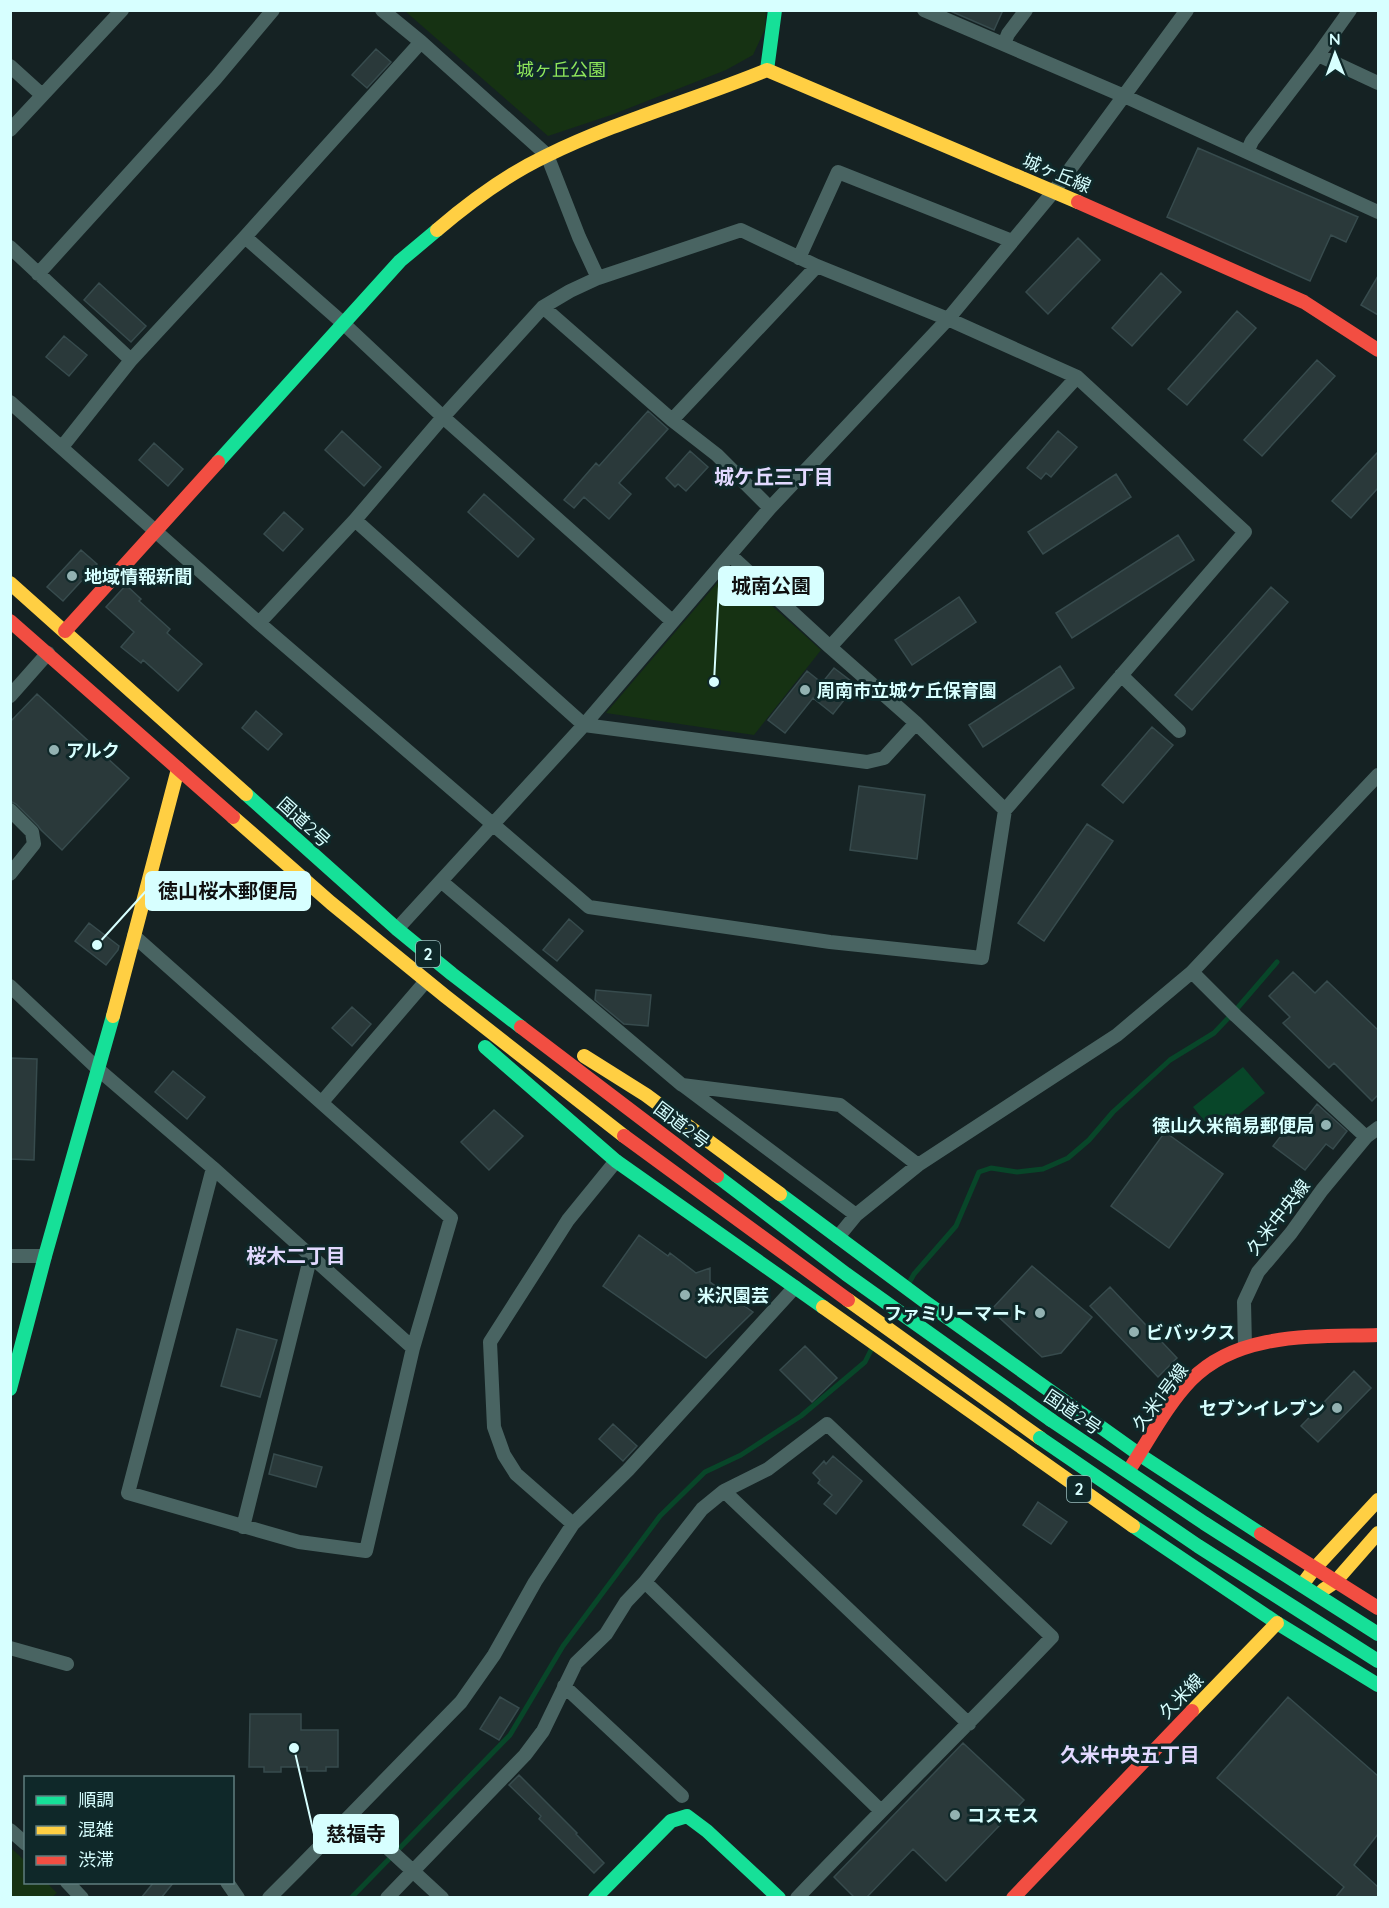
<svg xmlns="http://www.w3.org/2000/svg" width="1389" height="1908" viewBox="0 0 1389 1908" font-family="Quicksand,'Noto Sans JP',sans-serif">
	<style>
		.green { fill: #163213 }
		.water { fill: #084629 }
		.lines { fill: none; stroke-linecap: round; stroke-linejoin: round }
		.stream { stroke: #084629; stroke-width: 5 }
		.building { fill: #2a393a; stroke: #374b4d; stroke-width: 1.5 }
		.street { stroke: #496462; stroke-width: 14 }
		.fast { stroke: #16e098; stroke-width: 14 }
		.slow { stroke: #ffcf43; stroke-width: 14 }
		.jam { stroke: #f24e42; stroke-width: 14 }
		.fast-bridge { stroke: #16e098; stroke-width: 14 }
		.poi-dot { fill: #93b2b2; stroke: #0f2829; stroke-width: 2 }
		.labels { text-anchor: middle; dominant-baseline: central; stroke-width: 6; stroke-linejoin: round; paint-order: stroke }
		.shield { fill: #0f2829; stroke: #9bbebf; stroke-width: 1.5 }
		.shield-label { font-size: 16px; font-weight: bold; fill: #d7ffff }
		.park-label { font-size: 18px; fill: #8ee75b; stroke: #0f2829 }
		.street-label { font-size: 18px; fill: #d7ffff; stroke: #0f2829 }
		.poi-label { font-size: 18px; font-weight: bold; fill: #d7ffff; stroke: #0f2829; text-anchor: start }
		.neighbourhood-label { font-size: 20px; font-weight: bold; fill: #e2d9ff; stroke: #0f2829 }
		.leader { fill: none; stroke: #d7ffff; stroke-width: 2 }
		.callout-dot { fill: #d7ffff; stroke: #0f2829; stroke-width: 2 }
		.callout { fill: #d7ffff; stroke: #d7ffff; stroke-width: 2 }
		.callout-label { font-size: 20px; text-anchor: middle; font-weight: bold; fill: #111 }
	</style>
	<rect width="100%" height="100%" fill="#152223"/>
	<!-- green -->
	<path class="green" d="M405 11H766L765 29 753 55 726 70 614 114 548 136Z
		M730 568 821 650 754 735 606 713Z
		M10 1847 25 1861 26 1882 47 1883 57 1893 52 1897H11Z"/>
	<!-- water -->
	<path class="water" d="M1243 1067 1265 1093 1215 1134 1193 1107Z"/>
	<g class="lines">
		<!-- stream -->
		<path class="stream" d="M909 1283 914 1274 956 1226 979 1172 991 1168 1017 1172 1043 1169 1068 1158 1089 1140 1113 1112 1170 1060 1214 1033 1234 1012 1277 962
			M351 1898 510 1735 563 1646 660 1516 705 1472 741 1455 801 1416 865 1362 872 1348"/>
	</g>
	<!-- building -->
	<path class="building" d="M948 10H1003L994 30Z
		M376 49 391 62 367 88 352 75Z
		M1198 148 1358 217 1346 242 1331 235 1310 281 1167 217Z
		M1078 238 1100 260 1048 314 1026 292Z
		M1161 273 1181 292 1132 346 1112 328Z
		M1378 276V315L1361 305Z
		M99 283 146 326 131 342 84 300Z
		M1237 311 1256 328 1187 405 1168 389Z
		M64 336 87 355 69 376 46 357Z
		M1317 360 1335 376 1262 456 1244 440Z
		M648 411 668 429 619 483 631 494 609 519 584 497 574 508 564 500 596 463 599 466Z
		M342 431 381 467 364 486 325 450Z
		M1058 431 1077 447 1051 477 1046 473 1041 479 1027 468Z
		M154 443 183 469 168 486 139 460Z
		M690 451 708 467 686 491 678 484 675 487 666 478Z
		M1378 452V488L1351 518 1332 501Z
		M1116 474 1131 497 1043 554 1028 532Z
		M484 494 534 539 518 557 468 512Z
		M284 512 303 529 283 551 264 534Z
		M1178 535 1194 560 1072 638 1056 613Z
		M81 550 97 564 63 601 47 587Z
		M126 585 141 599 139 601 170 629 167 633 202 664 178 691 143 660 141 663 121 647 134 632 106 607Z
		M1271 587 1288 602 1192 710 1175 695Z
		M959 597 976 622 912 665 895 640Z
		M1060 666 1074 688 983 747 969 725Z
		M834 668 856 685 833 714 813 698 785 733 768 720 807 671 822 683Z
		M37 694 129 778 62 850 41 830 38 826 16 804 10 801V722Z
		M256 711 282 734 268 750 242 728Z
		M1152 727 1173 745 1123 803 1102 785Z
		M859 786 925 795 917 859 850 850Z
		M1087 824 1113 841 1044 941 1018 923Z
		M569 919 583 931 557 961 543 950Z
		M89 923 119 946 118 950 106 965 75 941Z
		M1293 972 1315 993 1327 981 1378 1030V1095L1372 1101 1334 1063 1329 1068 1283 1023 1290 1017 1269 996Z
		M596 990 651 995 648 1026 624 1024 595 1000Z
		M352 1007 371 1024 352 1046 332 1028Z
		M10 1058 37 1059 34 1160 10 1159Z
		M173 1071 205 1097 187 1119 155 1092Z
		M1317 1104 1347 1131 1333 1149 1326 1144 1305 1170 1273 1146 1287 1128 1294 1134Z
		M494 1110 523 1136 489 1170 461 1142Z
		M1165 1132 1223 1174 1169 1248 1111 1206Z
		M639 1235 668 1256 670 1253 696 1273 710 1268V1282L753 1312 706 1358 603 1286Z
		M1032 1266 1092 1317 1061 1353 1042 1357 991 1310Z
		M1110 1287 1177 1358 1158 1377 1090 1306Z
		M237 1329 277 1340 260 1397 221 1386Z
		M805 1346 837 1378 812 1402 780 1370Z
		M1354 1371 1371 1388 1318 1442 1301 1426Z
		M613 1424 637 1446 623 1461 599 1439Z
		M274 1454 322 1467 316 1487 269 1474Z
		M833 1456 862 1481 836 1514 824 1504 832 1495 818 1483 820 1480 813 1473 824 1461 826 1464Z
		M1038 1502 1067 1522 1051 1544 1023 1525Z
		M500 1697 519 1708 499 1740 480 1729Z
		M1288 1697 1378 1776V1834L1354 1865 1378 1887V1898H1335L1344 1887 1217 1778Z
		M250 1714H301V1730H338V1767H326V1771H307V1767H281V1772H264V1767H249Z
		M963 1743 1024 1800 946 1881 913 1849 866 1898H855L834 1877Z
		M519 1775 577 1833 576 1834 604 1863 594 1873 539 1819 541 1816 509 1785Z
		M154 1882H174L161 1898H141Z"/>
	<g class="lines">
		<!-- street -->
		<path class="street" d="M382 10 421 42 547 155 579 237 598 278
			M924 10 1124 96 1378 212
			M1004 44 1008 34 1026 10
			M1318 55 1378 83
			M10 66 42 95
			M10 130 122 10
			M1247 152 1252 141 1318 55 1350 10
			M245 237 344 324 443 417 672 621
			M10 247 131 360
			M799 258 838 172 1012 241
			M38 274 216 78 273 10
			M543 307 672 420 717 455 770 508
			M10 402 259 623 589 907 830 942 982 958 1005 810 1245 532 1077 377 948 319 817 266 741 230 598 278 570 291 543 307 443 417 355 520 259 623
			M672 420 817 266
			M62 447 131 360 245 237 421 42
			M355 520 584 725 867 762 884 758 916 723
			M730 555 830 647
			M1121 675 1179 731
			M10 696 48 653
			M10 810 32 832 34 844 10 874
			M1005 810 916 723 830 647 1077 377
			M442 882 682 1085 840 1105 918 1165
			M397 929 584 725 770 508 948 319 1054 191 1187 10
			M134 936 451 1218 413 1348 366 1551 299 1542 128 1493 213 1168
			M1192 972 1236 1016 1366 1137
			M10 986 99 1070 213 1168 413 1348
			M684 1086 856 1215
			M322 1102 426 981
			M838 1237 856 1215 918 1165 1117 1035 1192 972 1378 775
			M10 1256H45
			M1245 1347 1244 1302 1258 1272 1291 1233 1322 1190 1366 1137 1378 1128
			M724 1491 768 1469 827 1424 1052 1637C968 1725 881 1810 797 1898
			M573 1524 516 1474 504 1455 494 1427 490 1342 568 1220 616 1161
			M243 1527 311 1255
			M645 1582 880 1810
			M10 1648 67 1664
			M564 1686 682 1796
			M352 1815 442 1898
			M10 1830 26 1844
			M67 1882 82 1898
			M227 1882 238 1898
			M269 1898 297 1870 461 1702 494 1655 535 1582 573 1524 628 1470 795 1287
			M387 1898 525 1755 543 1731 576 1663 606 1634 626 1602 645 1582 702 1509 724 1491 969 1724"/>
		<!-- fast -->
		<path class="fast" d="M767 70 775 10
			M218 462 400 261 437 230
			M246 794 397 929 452 974 521 1027
			M485 1047 616 1161 823 1307
			M717 1176 846 1274 1051 1420
			M780 1194 924 1301 1140 1455 1261 1534
			M10 1389 45 1256 113 1016
			M1133 1526 1277 1623 1378 1685
			M595 1898 671 1821 687 1816 707 1831 779 1898"/>
		<!-- slow -->
		<path class="slow" d="M767 70 1078 202
			M437 230C471 201 506 175 546 156 617 121 694 100 767 70
			M10 583 246 794
			M233 817 331 903 445 996 624 1136
			M113 1016 178 769
			M584 1056 646 1095 780 1194
			M848 1300 1040 1438
			M823 1307 1133 1526
			M1305 1581 1314 1569 1378 1500
			M1323 1590 1335 1582 1378 1533
			M1192 1711 1277 1623"/>
		<!-- jam -->
		<path class="jam" d="M1078 202 1304 302 1378 350
			M10 621 233 817
			M65 631 218 462
			M521 1027 717 1176
			M624 1136 848 1300
			M1131 1467C1150 1438 1167 1405 1191 1380 1239 1331 1315 1337 1378 1335
			M1261 1534 1378 1608
			M1013 1898 1192 1711"/>
		<!-- fast-bridge -->
		<path class="fast-bridge" d="M1051 1420 1204 1523 1378 1634
			M1040 1438 1198 1546 1378 1661"/>
	</g>
	<!-- markers -->
	<g class="poi-dot">
		<circle cx="72" cy="576" r="6"/>
		<circle cx="805" cy="690" r="6"/>
		<circle cx="54" cy="750" r="6"/>
		<circle cx="1326" cy="1125" r="6"/>
		<circle cx="685" cy="1295" r="6"/>
		<circle cx="1040" cy="1313" r="6"/>
		<circle cx="1134" cy="1332" r="6"/>
		<circle cx="1337" cy="1408" r="6"/>
		<circle cx="955" cy="1815" r="6"/>
	</g>
	<g class="labels">
		<!-- shield labels -->
		<g class="shield">
			<rect x="416" y="941" width="24" height="26" rx="4.5"/>
			<rect x="1067" y="1476" width="24" height="26" rx="4.5"/>
		</g>
		<g class="shield-label">
			<text x="428" y="954">2</text>
			<text x="1079" y="1489">2</text>
		</g>
		<!-- park labels -->
		<g class="park-label">
			<text x="561" y="69">城ヶ丘公園</text>
		</g>
		<!-- street labels -->
		<g class="street-label">
			<text transform="translate(1057 173) rotate(23)">城ヶ丘線</text>
			<text transform="translate(304 822) rotate(42)">国道2号</text>
			<text transform="translate(682 1125) rotate(37)">国道2号</text>
			<text transform="translate(1278 1217) rotate(-52)">久米中央線</text>
			<text transform="translate(1160 1397) rotate(-53)">久米1号線</text>
			<text transform="translate(1073 1412) rotate(34)">国道2号</text>
			<text transform="translate(1181 1696) rotate(-46)">久米線</text>
		</g>
		<!-- poi labels -->
		<g class="poi-label">
			<text x="84" y="576">地域情報新聞</text>
			<text x="817" y="690">周南市立城ケ丘保育園</text>
			<text x="66" y="750">アルク</text>
			<text x="1314" y="1125" text-anchor="end">徳山久米簡易郵便局</text>
			<text x="697" y="1295">米沢園芸</text>
			<text x="1028" y="1313" text-anchor="end">ファミリーマート</text>
			<text x="1146" y="1332">ビバックス</text>
			<text x="1325" y="1408" text-anchor="end">セブンイレブン</text>
			<text x="967" y="1815">コスモス</text>
		</g>
		<!-- neighbourhood labels -->
		<g class="neighbourhood-label">
			<text x="774" y="476">城ケ丘三丁目</text>
			<text x="296" y="1255">桜木二丁目</text>
			<text x="1130" y="1754">久米中央五丁目</text>
		</g>
	</g>
	<!-- callouts -->
	<path class="leader" d="M714 682L719 586M97 945L146 891M294 1748L314 1834"/>
	<g class="callout-dot">
		<circle cx="714" cy="682" r="6"/>
		<circle cx="97" cy="945" r="6"/>
		<circle cx="294" cy="1748" r="6"/>
	</g>
	<g class="callout">
		<rect x="719" y="567" width="104" height="38" rx="6"/>
		<rect x="146" y="872" width="164" height="38" rx="6"/>
		<rect x="314" y="1815" width="84" height="38" rx="6"/>
	</g>
	<g class="callout-label">
		<text x="771" y="593">城南公園</text>
		<text x="228" y="898">徳山桜木郵便局</text>
		<text x="356" y="1841">慈福寺</text>
	</g>
	<!-- border -->
	<rect width="1389" height="1908" fill="none" stroke="#d7ffff" stroke-width="24"/>
	<!-- legend -->
	<rect x="24" y="1776" width="210" height="108" fill="#0f2829" stroke="#5f7e7f" stroke-width="1.5"/>
	<rect x="36" y="1796" width="30" height="9" fill="#16e098" stroke="#5f7e7f" stroke-width="1.5"/>
	<text x="78" y="1806" font-size="18" fill="#d7ffff">順調</text>
	<rect x="36" y="1826" width="30" height="9" fill="#ffcf43" stroke="#5f7e7f" stroke-width="1.5"/>
	<text x="78" y="1836" font-size="18" fill="#d7ffff">混雑</text>
	<rect x="36" y="1856" width="30" height="9" fill="#f24e42" stroke="#5f7e7f" stroke-width="1.5"/>
	<text x="78" y="1866" font-size="18" fill="#d7ffff">渋滞</text>
	<!-- north arrow -->
	<g transform="translate(1335 54) rotate(359)" stroke="#0f2829" stroke-width="4.5" paint-order="stroke">
	<path d="M0-4.5L10 22L0 15L-10 22Z" fill="#d7ffff"/>
	<text y="-9" font-size="16" font-weight="bold" text-anchor="middle" fill="#d7ffff">N</text>
	</g>
</svg>
